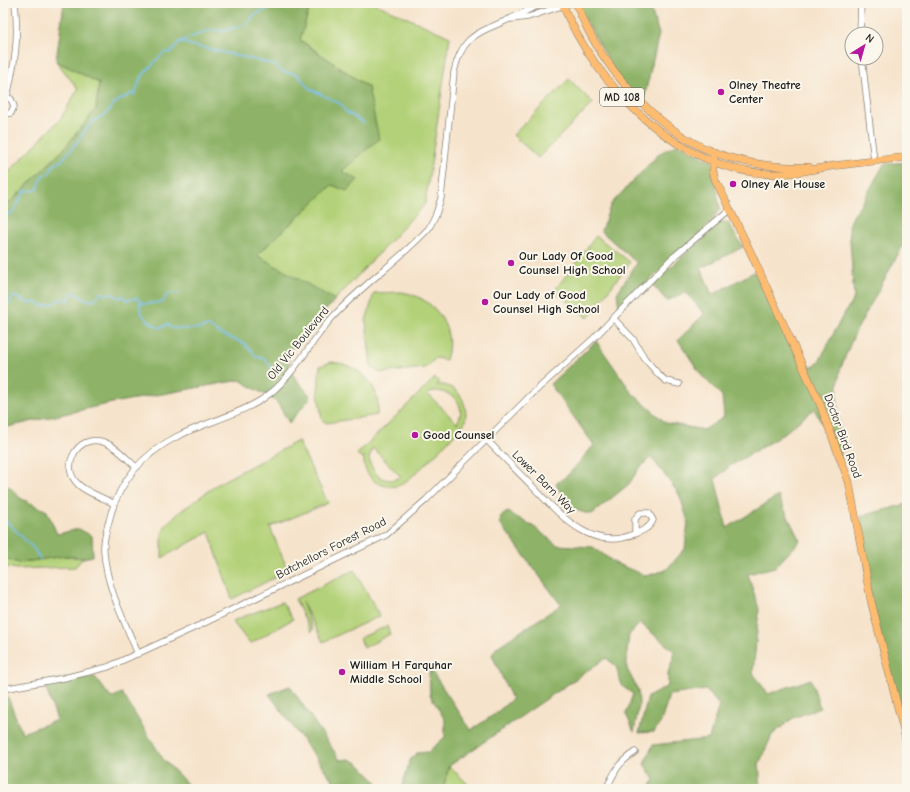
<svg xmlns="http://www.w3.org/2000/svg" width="910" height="792" viewBox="0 0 910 792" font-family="'Comic Neue',sans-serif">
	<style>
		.green { fill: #b3d178; stroke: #68764a; fill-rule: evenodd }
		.forest { fill: #8eb368; stroke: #556842 }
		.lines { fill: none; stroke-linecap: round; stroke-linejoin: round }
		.stream { stroke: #78bfef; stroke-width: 1.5 }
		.minor-casing { stroke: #898074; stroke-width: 7 }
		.major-casing { stroke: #898074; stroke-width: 8 }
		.minor { stroke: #fff; stroke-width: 5.5 }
		.major { stroke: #febc71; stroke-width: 7 }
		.poi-dot { fill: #b5179e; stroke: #fbf7ec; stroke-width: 1.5 }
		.labels { text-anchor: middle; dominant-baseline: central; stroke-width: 4; stroke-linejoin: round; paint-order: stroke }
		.shield { fill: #fbf7ec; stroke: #5f5e5a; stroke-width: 1 }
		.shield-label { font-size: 11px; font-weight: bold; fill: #1c1c1c }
		.poi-label { font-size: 12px; font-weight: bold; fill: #1c1c1c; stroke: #fbf7ec; text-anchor: start }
		.street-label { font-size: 12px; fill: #1c1c1c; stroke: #fbf7ec }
	</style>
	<rect width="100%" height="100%" fill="#fbf7ec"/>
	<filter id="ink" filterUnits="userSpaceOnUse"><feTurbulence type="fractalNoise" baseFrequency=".025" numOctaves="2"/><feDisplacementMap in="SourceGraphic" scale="8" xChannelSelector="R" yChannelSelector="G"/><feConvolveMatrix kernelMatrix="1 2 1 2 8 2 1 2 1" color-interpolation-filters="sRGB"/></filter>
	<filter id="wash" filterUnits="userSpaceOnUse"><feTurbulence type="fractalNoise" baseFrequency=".012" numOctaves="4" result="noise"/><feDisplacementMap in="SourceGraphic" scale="16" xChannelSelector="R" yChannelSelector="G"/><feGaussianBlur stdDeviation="0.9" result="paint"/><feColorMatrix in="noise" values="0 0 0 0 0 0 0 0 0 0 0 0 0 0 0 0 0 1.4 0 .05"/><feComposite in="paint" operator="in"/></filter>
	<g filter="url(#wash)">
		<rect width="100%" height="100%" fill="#f6e3cb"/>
		<!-- green -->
		<path class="green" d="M311 3H374L450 37 425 204 335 300 256 256 332 185 341 171 368 87 300 40Z
			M56 61 99 83 96 109 63 150 8 204 3 207V178L61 118 78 89Z
			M569 79 593 103 538 158 513 135Z
			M596 236 630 262 588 318 554 291Z
			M401 292C433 296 457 327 446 360L436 358 425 368 380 373 371 367 366 321 374 293Z
			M331 362C359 364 383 386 377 415L327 423 322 420 318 392 320 366Z
			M435 378 439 382 437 385C458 383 469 403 465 422 456 434 412 480 400 485 392 488 381 486 374 481 366 474 363 466 364 456L361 458 357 454ZM434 391C452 391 468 404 457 423L428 394ZM373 448 401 477C385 485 372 475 369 458Z
			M298 441 328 503 270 527 288 571 232 599 209 532 162 558V534L166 524 181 511 219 483Z
			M64 556 83 558 75 567 16 569 3 566V557L18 563Z
			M354 570 380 616 323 642 302 602 313 630 311 632 295 599Z
			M282 602 293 619 250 644 232 621Z
			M387 626 390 634 364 648 360 638Z
			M449 766 473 789H443Z"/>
		<!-- forest -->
		<path class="forest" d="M64 3H311L300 40 368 87 379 139 342 171 358 180 347 191 332 185 257 255 335 300 290 350 289 370 311 397 289 423 277 402 240 380 112 403 3 428V207L8 204 63 150 96 109 99 83 56 61Z
			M576 3H649L659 34 643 103 618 77Z
			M678 144 712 161 720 209 705 230 619 308 617 293 637 263 601 231 611 204 660 153Z
			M907 162V238L854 335 840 370 837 395 841 458 814 409 782 435 730 466 715 479 727 528 778 496 800 541 775 567 748 574 759 609 753 673 768 694 811 679 820 708 793 718 772 735 759 764 761 789H650L654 779 644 764 653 745 709 739 719 705 706 690 669 695 661 722 654 732 639 733 648 697 668 686V673L675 652 640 623 629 635 627 652V669L638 690 639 704 634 732 626 714 633 694 622 686 616 666 606 658 449 766 443 789H401L410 760 417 753 428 752 445 737V720L430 695 429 667 471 730 495 714 512 699 492 655 497 647 561 605 500 523 501 516 508 512 534 527 557 545 593 547 615 563 646 576 666 570 685 549 688 521 679 494 651 457 638 470 629 484 592 514C571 512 565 501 556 484L569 474 594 445 550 384 596 341 632 393 666 423 704 430 724 417 722 396 702 376 678 340 704 314 686 292 667 301 652 284 722 221 728 223 743 247 701 268 712 295 754 272 800 359 810 367 815 366 821 358 841 319 854 298 849 226 853 216 862 203 884 164Z
			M9 486 20 498 47 511 57 534 79 529 92 536 93 556 83 558 64 556 18 563 3 557V490Z
			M907 504V718L901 723 868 585 861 516Z
			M95 677 111 698 122 693 163 759 192 789H3V691L5 690 22 733 57 720 44 683 64 678Z
			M290 686 340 760 349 759 358 763 383 789H335L336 785 269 694Z"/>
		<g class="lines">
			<!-- stream -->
			<path class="stream" d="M179 42 209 30 224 31 247 24 254 15 279 3
				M3 216 12 213 25 191 37 190 43 175 49 174 53 166 61 161 70 151 92 122 106 114 115 103 123 98 128 97 131 93 135 95C137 90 137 87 139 82 141 76 159 57 165 52L171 53 179 42 276 65C280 73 289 73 297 74L310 89 341 104 345 111 364 123
				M140 302C139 317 148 321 160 328L168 324 170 328 198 329 209 326 220 334 246 344V347L252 350 254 356 265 359 271 367
				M3 303 8 304 11 302 12 297 15 296 28 303 37 302 42 306 53 304 62 298 68 302 71 294 74 292C76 295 88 300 93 301L102 292 105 295 111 293 119 298 123 296 127 300 137 298 143 304 163 302 167 294 181 293
				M3 518 34 549 40 559"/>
		</g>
	</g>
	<g filter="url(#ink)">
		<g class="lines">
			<defs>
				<path id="minor" d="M512 19 528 17 571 3
					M860 34 861 3
					M862 58 874 161
					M7 97C15 61 19 40 15 3
					M3 114 11 113 14 106 11 99 3 97
					M613 318 633 339 645 359 659 375 666 381 679 384
					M487 440C502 456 518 472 534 488 560 515 593 553 634 534 642 531 650 528 653 520L649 513H640L635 519V534
					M113 503C102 497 84 492 76 482 61 465 78 436 100 441 114 444 125 457 135 466
					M138 654C125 622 106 587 104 551 103 542 106 531 109 521 118 483 140 456 176 437 203 423 236 416 261 400 291 381 307 347 330 320 360 286 399 261 429 228L436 214 441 198 454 72C462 37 475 34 505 21 519 15 531 8 545 3
					M3 689 64 678 108 667 200 625 386 535 426 500 532 394 594 338 671 259 729 210
					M606 789C616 770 617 764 635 752"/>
				<path id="major" d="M562 3C596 87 681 175 778 174 796 174 814 169 832 166 857 163 882 160 907 157
					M576 3C599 63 652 127 713 152 744 164 776 168 809 167
					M714 152 713 170 715 179 750 251 820 404 849 482 871 601 907 744"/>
			</defs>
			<!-- minor casing -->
			<use href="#minor" class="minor-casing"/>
			<!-- major casing -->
			<use href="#major" class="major-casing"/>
			<!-- minor -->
			<use href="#minor" class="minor"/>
			<!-- major -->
			<use href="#major" class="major"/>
		</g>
	</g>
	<!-- markers -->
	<g class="poi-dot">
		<circle cx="721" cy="92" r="4"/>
		<circle cx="733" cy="184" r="4"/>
		<circle cx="511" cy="263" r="4"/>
		<circle cx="485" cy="302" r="4"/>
		<circle cx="415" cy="435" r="4"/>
		<circle cx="342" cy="672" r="4"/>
	</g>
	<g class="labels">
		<!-- shield labels -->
		<rect class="shield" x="600" y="88" width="44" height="18" rx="3"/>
		<g class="shield-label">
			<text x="622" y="97">MD 108</text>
		</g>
		<!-- poi labels -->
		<g class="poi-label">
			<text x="729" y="85">Olney Theatre<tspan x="729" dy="14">Center</tspan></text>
			<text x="741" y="184">Olney Ale House</text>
			<text x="519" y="256">Our Lady Of Good<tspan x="519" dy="14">Counsel High School</tspan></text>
			<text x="493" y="295">Our Lady of Good<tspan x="493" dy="14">Counsel High School</tspan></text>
			<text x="423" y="435">Good Counsel</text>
			<text x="350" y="665">William H Farquhar<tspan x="350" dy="14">Middle School</tspan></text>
		</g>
		<!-- street labels -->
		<g class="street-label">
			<text transform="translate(298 343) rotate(-51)">Old Vic Boulevard</text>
			<text transform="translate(843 436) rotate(70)">Doctor Bird Road</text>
			<text transform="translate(544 482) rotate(45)">Lower Barn Way</text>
			<text transform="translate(331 548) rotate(-27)">Batchellors Forest Road</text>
		</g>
	</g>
	<!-- margin -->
	<rect width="910" height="792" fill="none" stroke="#fbf7ec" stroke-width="16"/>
	<!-- north arrow -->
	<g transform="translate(864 46) rotate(37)"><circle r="19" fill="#fbf7ec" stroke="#a29f99"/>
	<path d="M0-3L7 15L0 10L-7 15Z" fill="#b5179e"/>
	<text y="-6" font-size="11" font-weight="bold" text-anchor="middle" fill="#1c1c1c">N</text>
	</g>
</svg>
